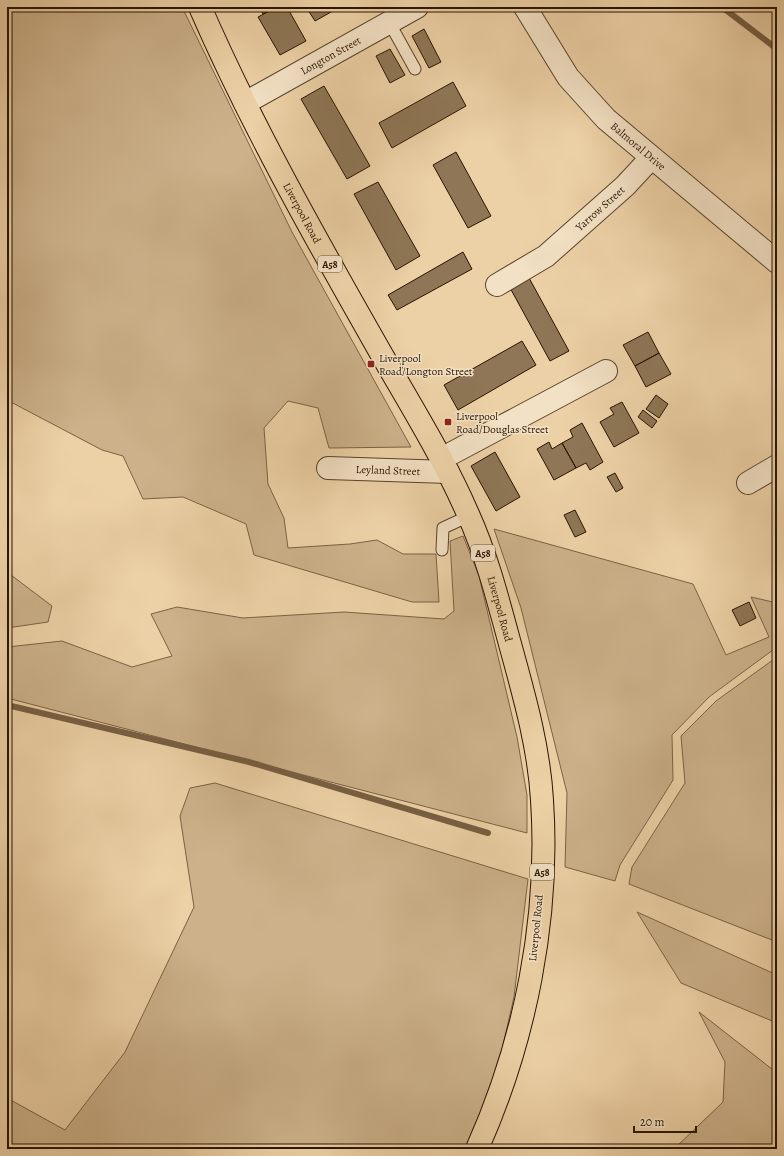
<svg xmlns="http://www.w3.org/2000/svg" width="784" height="1156" viewBox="0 0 784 1156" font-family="Alegreya,serif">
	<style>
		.green { fill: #ccb18a; stroke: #7a6245 }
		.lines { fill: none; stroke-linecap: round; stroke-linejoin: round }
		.stream { stroke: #765f42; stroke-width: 6 }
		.building { fill: #8e7656; stroke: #281400 }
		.service-casing { stroke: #59432a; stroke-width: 13 }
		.minor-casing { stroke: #59432a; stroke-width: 24 }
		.primary-casing { stroke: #281400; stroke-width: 24 }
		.service { stroke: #f3e1c5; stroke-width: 11 }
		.minor { stroke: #f3e1c5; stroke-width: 22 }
		.primary { stroke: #edd1a6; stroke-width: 22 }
		.poi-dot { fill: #8f2418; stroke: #f3e1c5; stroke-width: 1.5 }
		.labels { text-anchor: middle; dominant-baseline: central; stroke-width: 3; stroke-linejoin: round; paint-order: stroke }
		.shield { fill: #f3e1c5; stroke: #65523b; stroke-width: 1 }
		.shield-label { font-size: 10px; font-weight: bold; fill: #281400 }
		.street-label { font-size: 11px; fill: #281400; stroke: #f3e1c5 }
		.poi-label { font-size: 11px; fill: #281400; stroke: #f3e1c5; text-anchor: start }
	</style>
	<rect width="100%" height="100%" fill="#edd1a6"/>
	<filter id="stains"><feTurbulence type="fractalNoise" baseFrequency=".005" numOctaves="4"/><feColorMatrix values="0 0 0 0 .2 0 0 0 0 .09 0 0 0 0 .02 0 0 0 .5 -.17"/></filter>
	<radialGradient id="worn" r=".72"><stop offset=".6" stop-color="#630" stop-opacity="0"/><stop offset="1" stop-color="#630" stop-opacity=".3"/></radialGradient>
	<!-- green -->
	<path class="green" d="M7 7H182L292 232 411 447 329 448 318 408 288 401 264 428 268 484 284 518 288 548 350 544 377 540 403 554H436L439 602H412L254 555 246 524 183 497 143 499 123 456 102 450 7 400Z
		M494 529 693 584 726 655 769 637 751 597 777 603V647L709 697 672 735 673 780 620 865 615 881 565 867 567 793 521 608Z
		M463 536 479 576 517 737 527 795V833L7 698V647L62 641 132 667 172 656 151 614 177 607 243 618 344 612 444 619 454 611 450 541Z
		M7 572 52 606 48 622 7 628Z
		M777 657V942L629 884 632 867 685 783 681 736 716 701Z
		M215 783 528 879 514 997 487 1115 468 1149H7V1098L65 1130 125 1052 194 907 180 816 190 788Z
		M637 912 777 975V1023L681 983Z
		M699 1012 777 1073V1149H674L723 1102 725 1062Z"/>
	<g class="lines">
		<!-- stream -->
		<path class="stream" d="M722 7 777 49
			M7 705 249 762 488 833"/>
	</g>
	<!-- building -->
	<path class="building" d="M259 7H276L263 14Z
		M277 7H287L306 41 280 55 258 17Z
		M306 7H340L315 21Z
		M424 29 441 62 429 68 412 36Z
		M390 49 405 75 390 83 376 56Z
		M453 82 466 106 392 148 379 123Z
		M324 86 370 166 347 179 301 99Z
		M456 152 491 216 468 228 433 165Z
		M378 182 420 256 396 270 354 194Z
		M463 252 472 269 397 310 388 295Z
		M528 276 569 351 550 361 509 286Z
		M648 332 659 353 635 366 623 345Z
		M522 341 536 365 458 410 444 385Z
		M659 353 671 374 646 387 635 366Z
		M656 395 668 404 659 418 646 409Z
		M622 402 639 433 614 447 600 422 614 414 610 408Z
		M643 410 657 421 652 428 638 417Z
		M582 423 603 462 590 470 586 463 576 468 562 443 573 437 570 430Z
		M549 442 552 449 562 443 576 468 554 480 537 449Z
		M495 452 520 497 496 511 471 466Z
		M615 473 623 488 616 492 607 477Z
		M575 510 586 532 575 537 564 515Z
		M749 602 756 618 740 626 732 610Z"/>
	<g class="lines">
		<defs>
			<path id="service" d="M389 22 415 69
				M442 550 443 528 469 516"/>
			<g id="minor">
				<path id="s1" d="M525 7 568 77 606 119 777 262"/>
				<path id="s2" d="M245 103 417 7"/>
				<path id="s3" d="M497 285 546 256 625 186 651 158"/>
				<path d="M441 459 606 371"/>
				<path id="s4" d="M328 468 448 472"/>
				<path d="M748 483 777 466"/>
			</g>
			<g id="primary">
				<path id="s5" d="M200 7C250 122 312 232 374 341 406 398 442 454 468 514 487 556 498 600 510 644 524 695 539 747 542 800 550 918 525 1042 477 1149"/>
			</g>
		</defs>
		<!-- service casing -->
		<use href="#service" class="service-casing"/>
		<!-- minor casing -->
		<use href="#minor" class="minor-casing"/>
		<!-- primary casing -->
		<use href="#primary" class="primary-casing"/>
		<!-- service -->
		<use href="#service" class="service"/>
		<!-- minor -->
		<use href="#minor" class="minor"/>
		<!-- primary -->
		<use href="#primary" class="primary"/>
	</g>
	<!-- markers -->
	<g class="poi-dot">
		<rect x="367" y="360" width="8" height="8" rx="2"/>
		<rect x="444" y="418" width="8" height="8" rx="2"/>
	</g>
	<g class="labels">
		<!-- shield labels -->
		<g class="shield">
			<rect x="318" y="256" width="24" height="16" rx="3"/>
			<rect x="471" y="545" width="24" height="16" rx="3"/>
			<rect x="530" y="864" width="24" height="16" rx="3"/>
		</g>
		<g class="shield-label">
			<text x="330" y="264">A58</text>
			<text x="483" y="553">A58</text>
			<text x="542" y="872">A58</text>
		</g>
		<!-- street labels -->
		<g class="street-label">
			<text stroke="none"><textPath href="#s2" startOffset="98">Longton Street</textPath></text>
			<text stroke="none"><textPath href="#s1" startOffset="181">Balmoral Drive</textPath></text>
			<text stroke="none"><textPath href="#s3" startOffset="129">Yarrow Street</textPath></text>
			<text stroke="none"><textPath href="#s5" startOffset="230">Liverpool Road</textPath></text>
			<text stroke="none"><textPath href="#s4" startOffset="60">Leyland Street</textPath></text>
			<text stroke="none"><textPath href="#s5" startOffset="674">Liverpool Road</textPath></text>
			<text transform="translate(536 928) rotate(-84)">Liverpool Road</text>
		</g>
		<!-- poi labels -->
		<g class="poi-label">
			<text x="379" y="358">Liverpool<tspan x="379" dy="13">Road/Longton Street</tspan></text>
			<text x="456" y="416">Liverpool<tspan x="456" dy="13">Road/Douglas Street</tspan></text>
		</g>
	</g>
	<!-- margin -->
	<rect width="784" height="1156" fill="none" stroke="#edd1a6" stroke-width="24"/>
	<rect x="8" y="8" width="768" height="1140" fill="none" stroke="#281400" stroke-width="2"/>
	<rect x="12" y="12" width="760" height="1132" fill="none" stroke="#281400"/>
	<!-- scale -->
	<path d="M634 1126v6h62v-6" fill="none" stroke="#281400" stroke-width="2"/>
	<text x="640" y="1126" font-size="12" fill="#281400" stroke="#f3e1c5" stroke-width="3" paint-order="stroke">20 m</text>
	<rect width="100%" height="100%" filter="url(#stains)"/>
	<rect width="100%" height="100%" fill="url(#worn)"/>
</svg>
